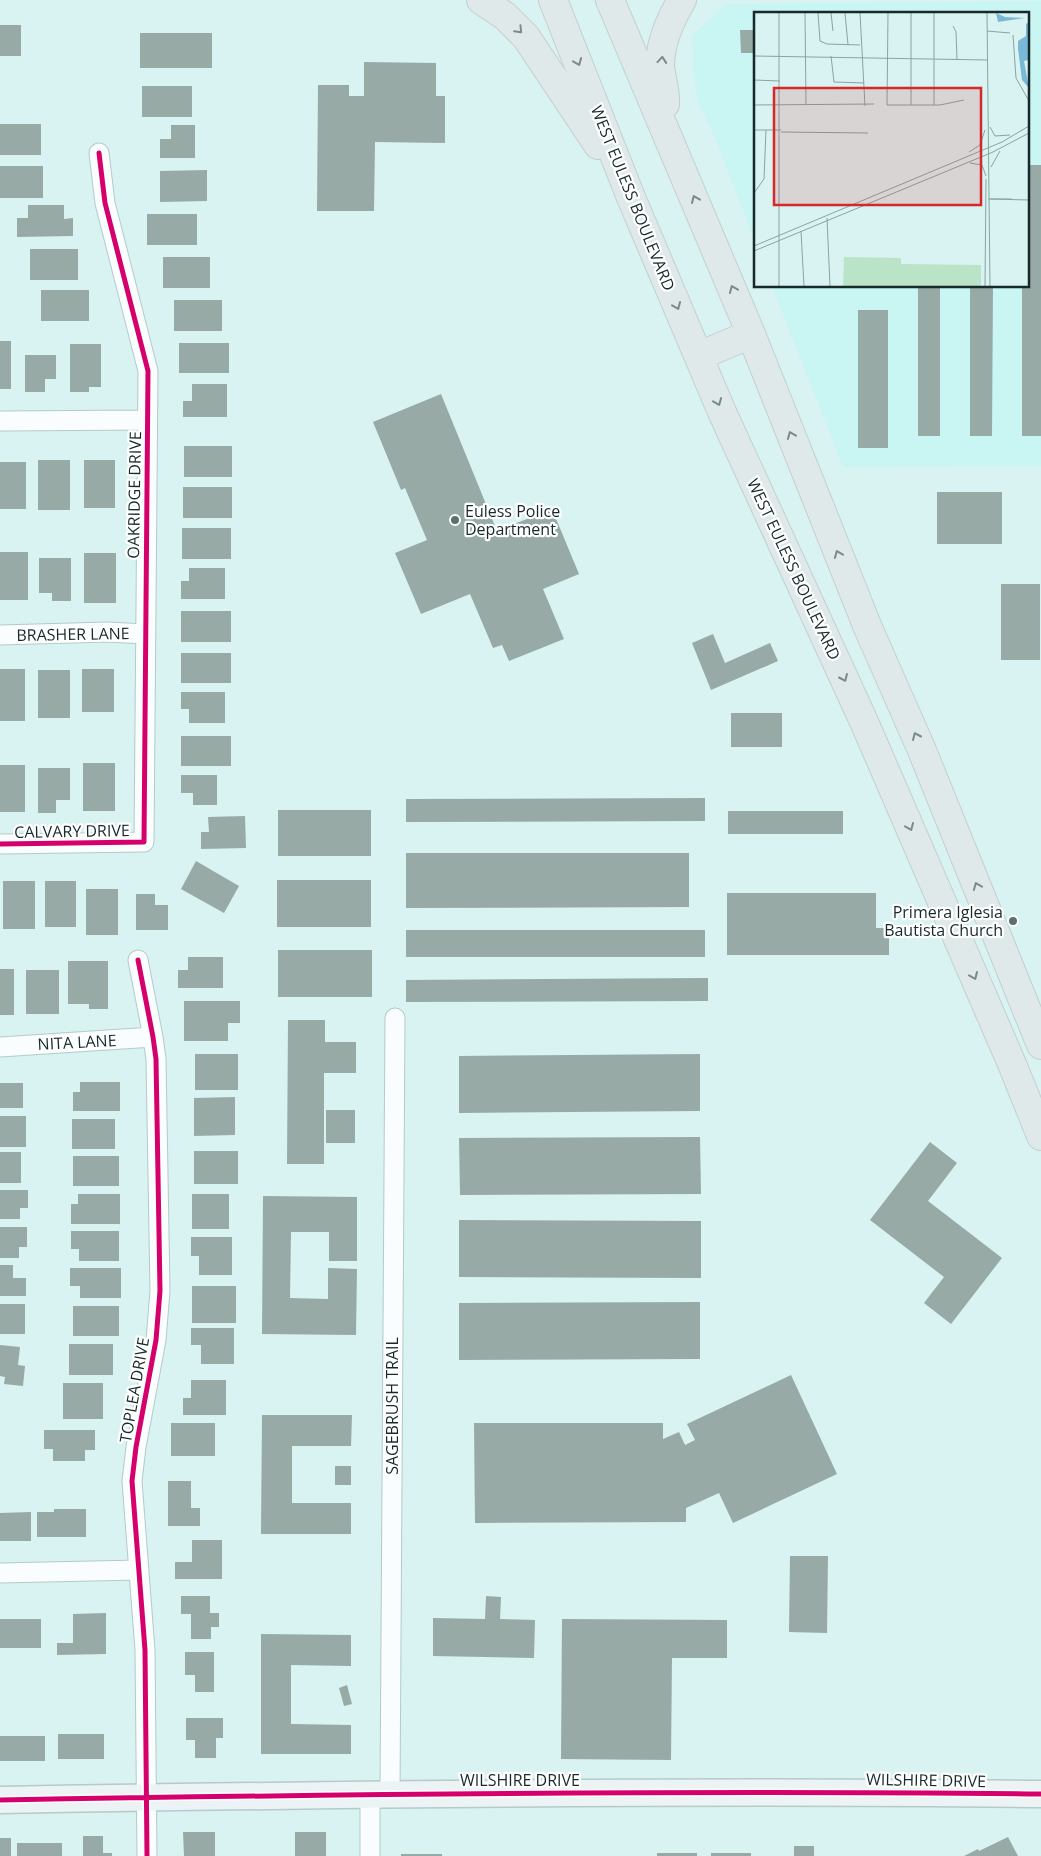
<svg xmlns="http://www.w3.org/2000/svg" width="1041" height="1856" viewBox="0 0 1041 1856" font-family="'Open Sans',sans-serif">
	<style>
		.built { fill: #c9f5f2 }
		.building { fill: #97aaa6 }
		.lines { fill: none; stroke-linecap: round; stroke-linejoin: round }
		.street-casing { stroke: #b5cac9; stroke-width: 21 }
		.secondary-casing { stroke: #b5cac9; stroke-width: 29 }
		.primary-casing { stroke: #c2d0cf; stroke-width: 30 }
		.street { stroke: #f9fdfd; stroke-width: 19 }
		.secondary { stroke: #ecf3f4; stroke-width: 26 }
		.primary { stroke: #dfe9ea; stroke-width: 28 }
		.cycleway-casing { stroke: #fff; stroke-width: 8 }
		.cycleway { stroke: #d6006c; stroke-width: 5 }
		.oneway { stroke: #7b8a8a }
		.poi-dot { fill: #5b706f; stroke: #fff; stroke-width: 2 }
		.labels { text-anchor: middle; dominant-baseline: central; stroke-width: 4.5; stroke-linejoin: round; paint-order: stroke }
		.street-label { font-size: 16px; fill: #172a29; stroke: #fff }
		.poi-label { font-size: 16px; fill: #172a29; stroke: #fff; text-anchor: start }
		.inset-road { fill: none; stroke: #8ba3a1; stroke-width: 1 }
		.view { fill: #d62828; fill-opacity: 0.15; stroke: #d62828; stroke-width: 2.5 }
		.inset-edge { fill: none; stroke: #172a29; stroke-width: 2.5 }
	</style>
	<rect width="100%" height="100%" fill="#d8f3f1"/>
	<!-- built -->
	<path class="built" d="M1041 1V466L843 467 772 286H1027V14H755V241L715 138 698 101 695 86 692 36 726 4Z"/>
	<!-- building -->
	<path class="building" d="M0 25H21V56H0Z
		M740 30H755V53H741Z
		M140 33H212V68H140Z
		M364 62 436 63V96H445V143L375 142 374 211H317L318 85H349V96H364Z
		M142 86H192V117H142Z
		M0 124H41V155H0Z
		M171 125H195V158H160V139H171Z
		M1027 165H1041V436H1022V286H1027Z
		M0 166H43V198H0Z
		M207 170V201L160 202V171Z
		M28 205H64V219L73 218V236L17 237V218H28Z
		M147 214H197V245H147Z
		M30 249H78V280H30Z
		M163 257H210V288H163Z
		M918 286H940V436H918Z
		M970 286H993L992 436H970Z
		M41 290H89V321H41Z
		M174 300H222V331H174Z
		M858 310H888V448H858Z
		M0 341H11V389H0Z
		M179 343H229V373H179Z
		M70 344H101V387H89V392H70Z
		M25 355H56V379H45V392H25Z
		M192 384H227V417H183V401H192Z
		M441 394 497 531 552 509 579 574 543 589 564 639 509 661 502 645 493 648 470 594 421 614 395 553 427 540 405 488 401 490 373 422Z
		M184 446H232V477H184Z
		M38 460H70V510H38Z
		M84 460H115V508H84Z
		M0 462H26V509H0Z
		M183 487H232V518H183Z
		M937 492H1002V544H937Z
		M182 528H231V559H182Z
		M0 552H28V600H0Z
		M84 553H116V603H84Z
		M39 558H71V601H52V593H39Z
		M189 568H225V599H181V581H189Z
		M1001 584H1040V660H1001Z
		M181 611H231V642H181Z
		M713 634 725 663 770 643 778 661 711 690 692 643Z
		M181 653H231V683H181Z
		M0 669H25V721H0Z
		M82 669H114V712H82Z
		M38 670H70V718H38Z
		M181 692H225V723H189V709H181Z
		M731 713H782V747H731Z
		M181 736H231V766H181Z
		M83 763H115V811H83Z
		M0 765H25V812H0Z
		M38 768H70V800H56V813H38Z
		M181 775H217V805H193V793H181Z
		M705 798V821L406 822V799Z
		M278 810H371V856H278Z
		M728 811H843V834H728Z
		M245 816 246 848 201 849V832H209L208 817Z
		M406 853H689V907L406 908Z
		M196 861 239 886 224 913 181 889Z
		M277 880H371V927H277Z
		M3 881H35V929H3Z
		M45 881H76V927H45Z
		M86 889H118V935H86Z
		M727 893H876V928H889V955H727Z
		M136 894H155V905H168V930H136Z
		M406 930H705V957H406Z
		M278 950H372V997H278Z
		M188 957H223V988H178V970H188Z
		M68 961H108V1009H89V1004H68Z
		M0 969H14V1015H0Z
		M26 970H59V1014H26Z
		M708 978V1001L406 1002V980Z
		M184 1001H240V1023H228V1041H184Z
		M288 1020H325V1042H356V1073H324V1164H287Z
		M195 1054H238V1090H195Z
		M700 1054V1111L459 1113V1056Z
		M80 1082H120V1111H73V1092H80Z
		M0 1083H23V1108H0Z
		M235 1097V1135L194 1136V1098Z
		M326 1110H355V1143H326Z
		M0 1116H26V1147H0Z
		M72 1119H115V1149H72Z
		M700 1137 701 1194 460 1195 459 1138Z
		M930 1142 957 1163 928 1201 1002 1258 951 1324 924 1303 944 1277 870 1220Z
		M194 1151H238V1184H194Z
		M0 1152H21V1183H0Z
		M73 1156H119V1186H73Z
		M0 1190H28V1208H20V1219H0Z
		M78 1194H120V1224H71V1204H78Z
		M192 1194H229V1229H192Z
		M263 1196 357 1197V1261H329V1232H291L290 1298 328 1299V1268L357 1269 356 1335 262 1334Z
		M459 1220 701 1221V1278L459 1277Z
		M0 1227H27V1247H19V1258H0Z
		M71 1231H119V1261H79V1249H71Z
		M191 1237H232V1275H199V1256H191Z
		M0 1265H13V1278H26V1296H0Z
		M70 1268H121V1298H80V1286H70Z
		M192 1286H236V1323H192Z
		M700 1302V1359L459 1360V1303Z
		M0 1304H25V1334H0Z
		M73 1306H119V1336H73Z
		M191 1328H234V1364H201V1345H191Z
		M69 1344H113V1375H69Z
		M0 1345 20 1347 18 1365 25 1366 23 1386 4 1384 5 1377 0 1376Z
		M791 1375 837 1474 733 1523 719 1493 686 1508V1522L475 1523 474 1423H663V1439L679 1432 685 1445 695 1440 687 1424Z
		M191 1380H226V1415H183V1398H191Z
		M63 1383H103V1419H63Z
		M262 1415H352L351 1446H292V1503H351V1534H261Z
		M171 1423H215V1456H171Z
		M44 1430H95V1450H85V1461H53V1449H44Z
		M335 1466H351V1485H335Z
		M168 1481H191V1508H200V1526H168Z
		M54 1509H86V1537H37V1512H54Z
		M31 1512V1541H0V1513Z
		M192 1540H222V1579H175V1562H192Z
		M790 1556H828L827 1633 789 1632Z
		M181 1596H210V1613H219V1627H211V1639H191V1614H181Z
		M486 1596 501 1597 500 1619 535 1620 534 1658 433 1656V1618L485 1619Z
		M106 1613V1654L57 1655V1643H73V1614Z
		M0 1619H41V1648H0Z
		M562 1619 727 1620V1658H672L671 1760 561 1759Z
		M261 1634 351 1635V1666L291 1665V1724L351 1725V1754H261Z
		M185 1652H214V1692H195V1675H185Z
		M347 1685 352 1704 344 1706 339 1688Z
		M186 1718H223V1738H216V1758H195V1740H186Z
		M58 1734H104V1759H58Z
		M0 1736H45V1761H0Z
		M183 1832H215V1856H184Z
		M295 1832H326V1856H295Z
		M83 1836H103V1853H112V1856H83Z
		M1008 1837 1018 1856H964L978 1849 979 1851Z
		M0 1838H11V1856H0Z
		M17 1843H62V1856H17Z
		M794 1846H814V1856H794Z
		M657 1853H697V1856H657Z
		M711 1853H751V1856H711Z
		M401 1854H442V1856H401Z"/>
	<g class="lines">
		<defs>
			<path id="street" d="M0 421 147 420
				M0 635 108 632 145 634
				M0 844 144 842 148 371 105 203 99 153
				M138 960 153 1037 156 1059 160 1291 156 1340 136 1447 132 1481 145 1650 147 1856
				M0 1047 153 1037
				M0 1573 139 1570
				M370 1794V1856
				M390 1794 395 1018"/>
			<path id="secondary" d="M0 1800C347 1794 694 1790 1041 1794"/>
			<path id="primary" d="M481 0 505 16 526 37 598 145
				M553 0 630 195 722 412 865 724 1012 1064 1041 1136
				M610 0 751 334 868 628 921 748 1041 1045
				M665 104C666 91 661 78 660 66 660 42 670 20 682 0
				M699 356 751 334"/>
		</defs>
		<!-- street casing -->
		<use href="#street" class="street-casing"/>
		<!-- secondary casing -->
		<use href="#secondary" class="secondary-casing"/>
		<!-- primary casing -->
		<use href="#primary" class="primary-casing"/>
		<!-- street -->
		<use href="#street" class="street"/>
		<!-- secondary -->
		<use href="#secondary" class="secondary"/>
		<!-- primary -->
		<use href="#primary" class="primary"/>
		<defs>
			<path id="cycleway" d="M0 844 144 842 148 371 105 203 99 153
				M138 960 153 1037 156 1059 160 1291 156 1340 136 1447 132 1481 145 1650 147 1856
				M0 1800C347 1794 694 1790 1041 1794"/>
		</defs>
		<!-- cycleway casing -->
		<use href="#cycleway" class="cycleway-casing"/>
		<!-- cycleway -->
		<use href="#cycleway" class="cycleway"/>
	</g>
	<!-- one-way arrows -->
	<defs><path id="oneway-chevron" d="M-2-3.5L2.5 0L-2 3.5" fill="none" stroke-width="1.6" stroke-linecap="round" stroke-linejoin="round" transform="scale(1.25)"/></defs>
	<g class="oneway">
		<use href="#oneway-chevron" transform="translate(519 30) rotate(46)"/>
		<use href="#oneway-chevron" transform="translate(662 60) rotate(-85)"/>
		<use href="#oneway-chevron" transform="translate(578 62) rotate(68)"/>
		<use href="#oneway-chevron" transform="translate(695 199) rotate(-113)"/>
		<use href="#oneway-chevron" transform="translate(733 289) rotate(-113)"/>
		<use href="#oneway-chevron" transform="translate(677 306) rotate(67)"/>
		<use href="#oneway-chevron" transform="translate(718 402) rotate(68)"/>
		<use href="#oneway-chevron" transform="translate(791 435) rotate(-112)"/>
		<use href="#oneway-chevron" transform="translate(838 554) rotate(-112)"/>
		<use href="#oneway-chevron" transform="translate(844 678) rotate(66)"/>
		<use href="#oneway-chevron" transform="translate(916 736) rotate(-114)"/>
		<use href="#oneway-chevron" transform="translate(910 827) rotate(67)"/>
		<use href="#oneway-chevron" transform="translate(977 886) rotate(-112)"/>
		<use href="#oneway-chevron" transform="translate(974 976) rotate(67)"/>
	</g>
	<!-- markers -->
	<g class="poi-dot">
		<circle cx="455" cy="520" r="5"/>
		<circle cx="1013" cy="921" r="5"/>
	</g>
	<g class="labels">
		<!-- street labels -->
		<g class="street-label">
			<text transform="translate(633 198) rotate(68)">WEST EULESS BOULEVARD</text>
			<text transform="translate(134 495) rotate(-89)">OAKRIDGE DRIVE</text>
			<text transform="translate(794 569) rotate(65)">WEST EULESS BOULEVARD</text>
			<text transform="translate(73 634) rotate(-1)">BRASHER LANE</text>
			<text transform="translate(72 831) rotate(-1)">CALVARY DRIVE</text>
			<text transform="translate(77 1042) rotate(-3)">NITA LANE</text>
			<text transform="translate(134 1390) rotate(-80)">TOPLEA DRIVE</text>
			<text transform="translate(392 1406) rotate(-90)">SAGEBRUSH TRAIL</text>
			<text x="520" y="1780">WILSHIRE DRIVE</text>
			<text transform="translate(926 1780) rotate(1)">WILSHIRE DRIVE</text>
		</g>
		<!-- poi labels -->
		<g class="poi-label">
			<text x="465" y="511">Euless Police<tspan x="465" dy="18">Department</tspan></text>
			<text x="1003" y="912" text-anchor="end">Primera Iglesia<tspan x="1003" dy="18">Bautista Church</tspan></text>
		</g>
	</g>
	<!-- overview -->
	<g transform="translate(754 12)">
		<rect width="275" height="275" fill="#d8f3f1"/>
		<path d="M90 245 147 246V252L227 253V274H89Z" fill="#bbe3c7"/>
		<path d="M242 1 251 5 271 6 244 10ZM275 10V48L270 49 275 76 268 68 264 37V29L272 24V12Z" fill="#7ab8d8"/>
		<path class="inset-road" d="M51 1 52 92M64 1 66 29 73 32 106 33M77 1 79 19M91 1 94 33M106 1 111 94M134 1 133 93H186L210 88M180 1V93M233 1 236 274M199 14 202 20 203 48M233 19 256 21M259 23 262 66 275 89M0 44 233 48M77 44 80 70 110 71M0 68 26 69M0 93 120 92M157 93V1M236 115 241 124 256 123M0 118H27M27 120 114 121M215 140 226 133 231 118M216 151 228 153 232 164M237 155 246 139M0 181 10 167 12 118M234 187H258M236 187 275 188M73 206 76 274M47 219 50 274M0 234 248 130 275 114M275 235V264M0 239 239 140 275 121M25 274V1M231 274 232 167"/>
		<path class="view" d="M20 76H227V193H20Z"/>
		<rect width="275" height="275" class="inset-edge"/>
	</g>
</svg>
